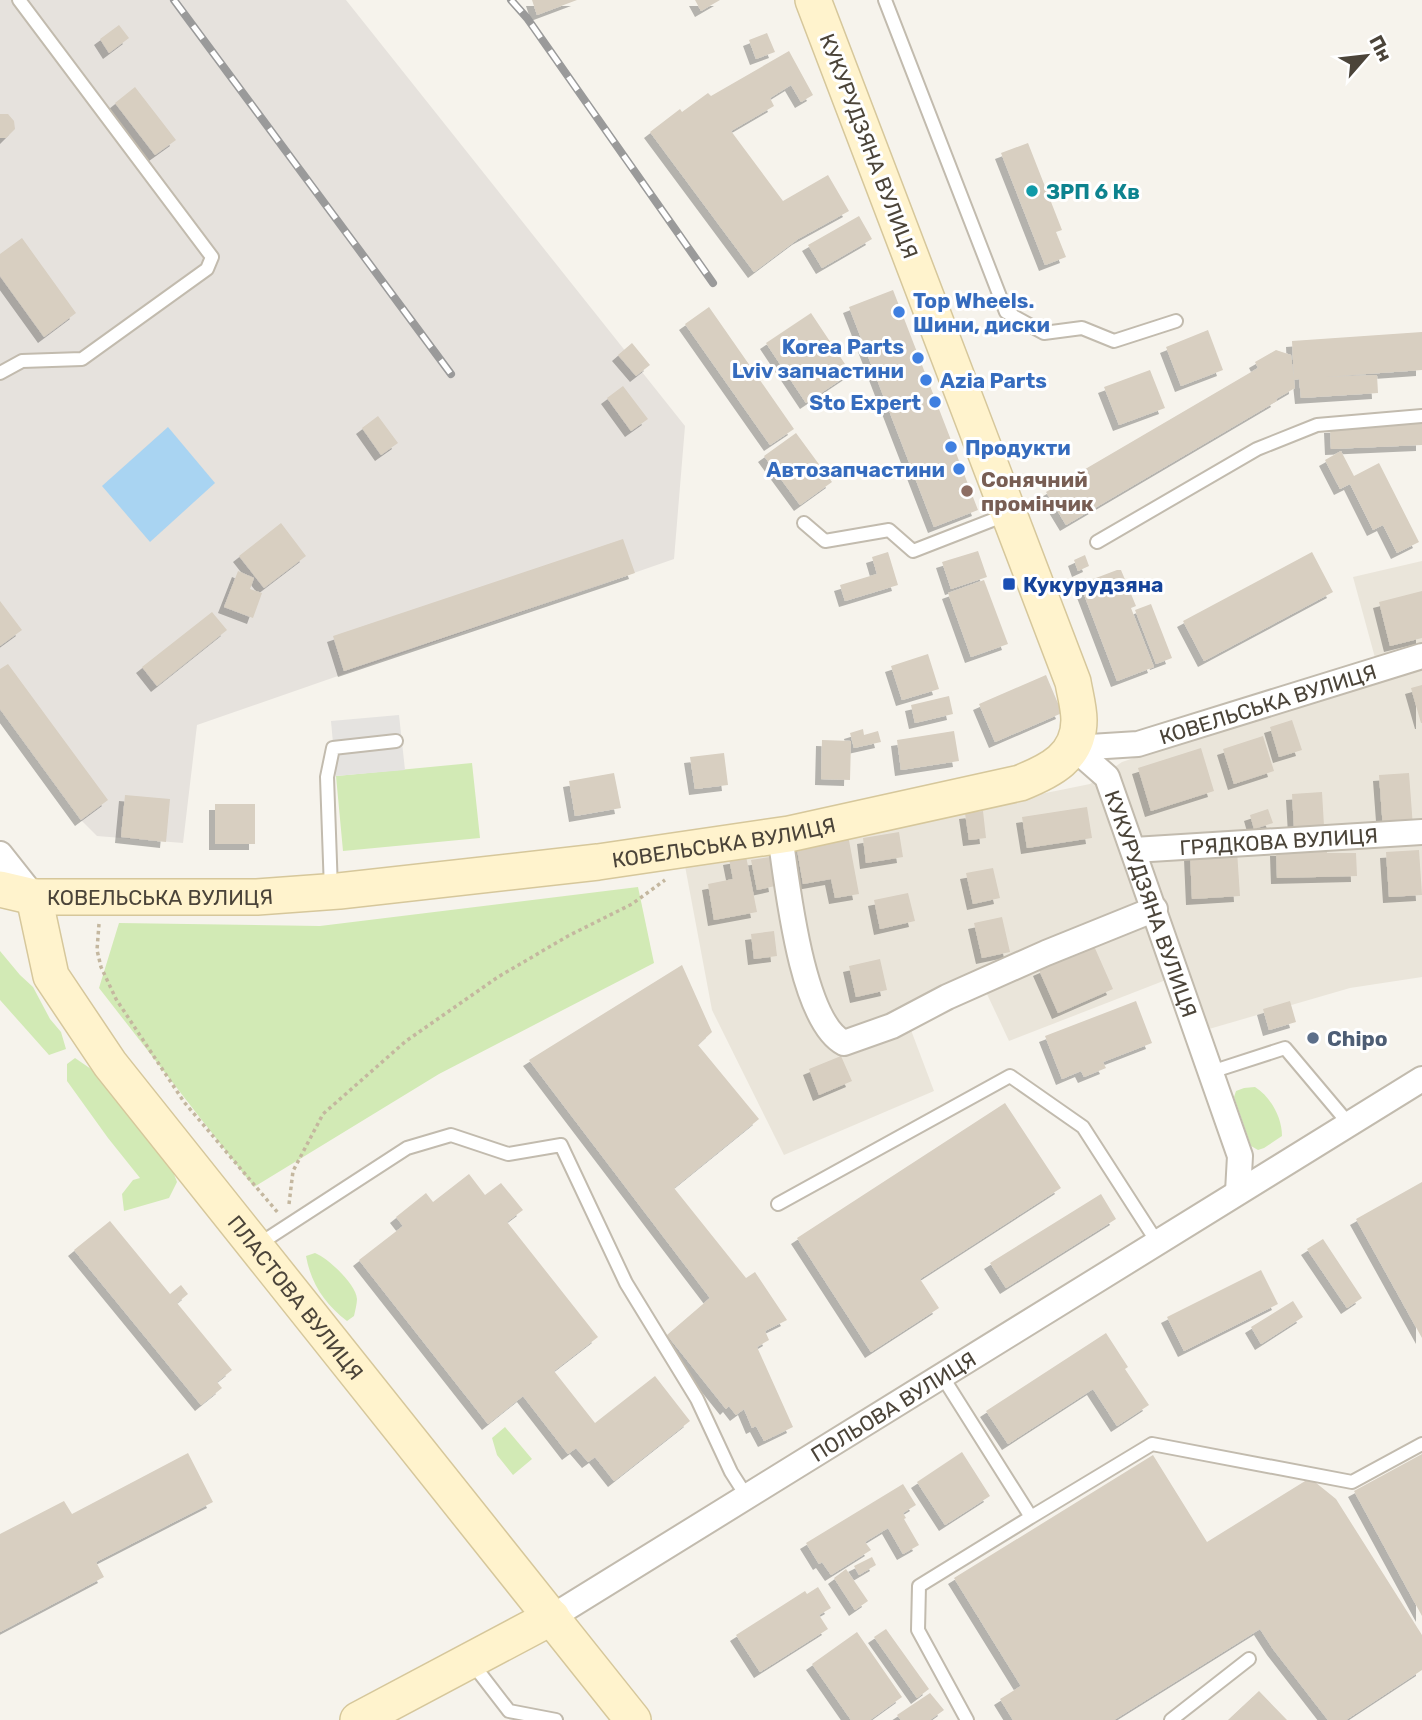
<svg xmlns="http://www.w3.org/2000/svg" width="1422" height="1720" viewBox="0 0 1422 1720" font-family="Rubik,sans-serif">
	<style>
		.residential { fill: #eae5da }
		.industrial { fill: #e6e2dd }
		.green { fill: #d2eab5 }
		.parking { fill: #e5e3e0 }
		.water { fill: #a9d4f2 }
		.building { fill: #d8cfc1; filter: url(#shadow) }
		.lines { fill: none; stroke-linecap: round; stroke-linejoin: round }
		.lane-casing { stroke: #c2bbae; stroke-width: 16 }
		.street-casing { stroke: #c2bbae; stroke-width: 28 }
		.secondary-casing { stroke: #d6c79b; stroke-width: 38 }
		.path { stroke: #c4b79f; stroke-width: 3.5; stroke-dasharray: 3.5 3.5; stroke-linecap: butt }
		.lane { stroke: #fff; stroke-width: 12 }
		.street { stroke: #fff; stroke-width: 24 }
		.secondary { stroke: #fff3cd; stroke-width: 35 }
		.rail-casing { stroke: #9a9a9a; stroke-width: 8 }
		.rail { stroke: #fff; stroke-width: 5; stroke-dasharray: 16; stroke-linecap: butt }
		.culture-dot { fill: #0f9aa8; stroke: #fff; stroke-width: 2.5 }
		.shop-dot { fill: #3f7fe0; stroke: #fff; stroke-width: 2.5 }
		.education-dot { fill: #8d6e63; stroke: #fff; stroke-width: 2.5 }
		.transit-dot { fill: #1a4fb4; stroke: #fff; stroke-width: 2.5 }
		.service-dot { fill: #5c6f8a; stroke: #fff; stroke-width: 2.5 }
		.labels { text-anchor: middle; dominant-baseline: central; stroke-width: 6; stroke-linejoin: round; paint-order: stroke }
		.street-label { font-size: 21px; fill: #4b4439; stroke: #fff }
		.culture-label { font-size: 21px; font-weight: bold; fill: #0d838f; stroke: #fff; text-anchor: start }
		.shop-label { font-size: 21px; font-weight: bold; fill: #366cbe; stroke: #fff; text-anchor: start }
		.education-label { font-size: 21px; font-weight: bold; fill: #785e54; stroke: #fff; text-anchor: start }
		.transit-label { font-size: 21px; font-weight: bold; fill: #164399; stroke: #fff; text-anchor: start }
		.service-label { font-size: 21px; font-weight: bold; fill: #4e5e75; stroke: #fff; text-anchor: start }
	</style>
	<defs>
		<filter id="shadow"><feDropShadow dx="-6" dy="6" stdDeviation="0" flood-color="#0004"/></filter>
	</defs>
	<rect width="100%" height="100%" fill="#f6f3ec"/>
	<!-- residential -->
	<path class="residential" d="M1422 561V977L1350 988 1209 1029 1189 971 1009 1041 979 977 903 1009 934 1091 784 1155 712 1010 685 866 1090 784 1122 762 1380 676 1353 577Z"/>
	<!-- industrial -->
	<path class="industrial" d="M0 0H346L685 426 674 559 197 725 183 843 97 836 81 820 0 709Z"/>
	<!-- green -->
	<path class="green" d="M472 763 480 838 343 851 336 776Z
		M638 887 654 963 439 1074 254 1187 99 988 119 923 320 926Z
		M0 951 20 975 33 987 50 1019 61 1032 66 1049 49 1055 0 1000Z
		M75 1058 91 1069 113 1097 126 1109 171 1166 177 1182 169 1198 124 1211 122 1194 133 1180 140 1178 108 1138 67 1081V1064Z
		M1255 1087C1271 1097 1282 1118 1282 1136L1264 1148 1258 1150 1251 1146 1234 1097 1236 1091 1244 1088Z
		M315 1253C328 1258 356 1284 357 1299 357 1304 355 1311 354 1316L347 1321C325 1304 311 1284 306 1256Z
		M505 1427 532 1459 513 1475 497 1455 492 1438Z"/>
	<!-- parking -->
	<path class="parking" d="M399 715 405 770 336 776 331 721Z"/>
	<!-- water -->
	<path class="water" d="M168 427 215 483 150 542 102 486Z"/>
	<!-- building -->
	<path class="building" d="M532 0H577L537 15Z
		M695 0H720L701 11Z
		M119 25 129 38 109 53 100 39Z
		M767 33 775 52 756 59 749 40Z
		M789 51 813 95 801 102 791 85 770 98 774 106 731 131 783 201 828 175 849 211 798 239 754 272 650 132 680 109 682 112 708 93 711 96Z
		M135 87 176 140 155 155 115 103Z
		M0 114H8L14 121 15 129 6 138H0Z
		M1028 143 1062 230 1056 232 1066 257 1045 265 1001 153Z
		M859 216 872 239 822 268 808 245Z
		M22 238 76 313 44 337 0 276V254Z
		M893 290 978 510 934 527 849 307Z
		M709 307 794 429 770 445 685 324Z
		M811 313 851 373 806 403 766 343Z
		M1208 330 1223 370 1181 386 1166 347Z
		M1422 332V370L1325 377 1377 375 1378 393 1301 398 1299 379 1294 380 1292 341Z
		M632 343 650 365 636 376 618 355Z
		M1276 350 1291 355 1295 388 1276 399 1277 401 1066 525 1046 492 1258 368 1255 362Z
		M1150 370 1165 408 1119 425 1104 387Z
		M623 386 648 419 631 431 607 398Z
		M378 416 398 443 381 455 362 428Z
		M1422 422V445L1331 449 1330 427Z
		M796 433 832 482 800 505 764 456Z
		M1341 451 1354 476 1379 463 1419 542 1397 553 1383 525 1373 530 1350 484 1340 489 1325 460Z
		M281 523 306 556 264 588 239 556Z
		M623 539 635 573 344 671 333 636Z
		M978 551 987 577 951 589 942 562Z
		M888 552 898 585 845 601 840 585 877 574 872 557Z
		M1312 552 1333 592 1204 661 1183 621Z
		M1085 555 1089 566 1078 571 1074 560Z
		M1117 570H1121L1136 606 1131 608 1154 667 1117 681 1080 584Z
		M238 571 254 578 250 589 262 593 253 618 224 607Z
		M984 580 1008 644 971 657 948 593Z
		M1422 591V638L1390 646 1379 602Z
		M0 601 22 630 0 646Z
		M1151 604 1172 658 1156 664 1135 610Z
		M212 612 227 630 157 686 142 667Z
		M928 654 939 689 902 700 891 666Z
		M8 664 108 800 81 820 0 709V669Z
		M1046 675 1062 713 995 742 979 704Z
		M1422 685V723H1421L1411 688Z
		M949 696 953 714 915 723 911 705Z
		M1292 720 1302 750 1279 757 1270 727Z
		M863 729 864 735 878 731 881 742 854 748 850 733Z
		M954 731 959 761 901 770 897 740Z
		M1263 736 1274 771 1234 784 1223 749Z
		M822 740 851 741 850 780 821 779Z
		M1201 748 1214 791 1151 811 1138 768Z
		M724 753 728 785 695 789 690 757Z
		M614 773 621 808 575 816 569 781Z
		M1409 773 1413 827 1383 829 1379 775Z
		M1322 792 1324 826 1294 828 1292 794Z
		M125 795 170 799 166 842 121 837Z
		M215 804H255V844H215Z
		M1087 807 1092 838 1027 848 1022 817Z
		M1268 809 1273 823 1254 829 1250 815Z
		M983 811 986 838 969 840 965 813Z
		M899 832 903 857 866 863 863 838Z
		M848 835 859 894 835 898 831 879 803 884 796 844Z
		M1327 849V853H1356L1357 876 1277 878 1276 850Z
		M1419 850 1422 895 1389 897 1386 852Z
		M1237 851 1240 896 1192 899 1190 853Z
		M746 856 757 912 714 920 708 884 733 879 729 859Z
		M770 857 775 886 757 890 751 860Z
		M993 868 1000 898 973 904 966 873Z
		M908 893 915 921 880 929 874 900Z
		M1002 917 1010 952 982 958 974 923Z
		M774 931 777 956 754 959 751 934Z
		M1094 946 1113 989 1058 1013 1039 970Z
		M880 959 887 990 856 997 849 966Z
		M682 965 712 1032 698 1045 759 1119 674 1188 746 1278 755 1272 787 1320 765 1331 769 1340 757 1347 793 1427 764 1441 756 1426 752 1428 744 1409 736 1415 729 1406 726 1409 667 1335 710 1298 529 1060Z
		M1136 1001 1152 1043 1103 1062 1106 1068 1084 1077 1081 1071 1062 1079 1045 1036Z
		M1290 1001 1296 1022 1269 1030 1263 1009Z
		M841 1056 852 1081 819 1095 809 1069Z
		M1005 1103 1061 1188 920 1279 939 1308 871 1352 797 1238Z
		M469 1174 485 1195 501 1183 523 1210 507 1222 598 1337 554 1371 595 1423 655 1376 690 1421 614 1481 595 1457 588 1462 576 1448 568 1454 523 1396 488 1424 359 1260 403 1226 396 1217 426 1193 433 1202Z
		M1422 1182V1338L1356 1219Z
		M1101 1194 1116 1219 1006 1288 990 1263Z
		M110 1221 170 1294 181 1285 188 1294 177 1303 232 1370 217 1382 222 1388 201 1405 74 1250Z
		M1323 1239 1362 1298 1347 1308 1307 1249Z
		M1261 1270 1278 1304 1184 1351 1167 1317Z
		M1293 1301 1303 1317 1261 1344 1251 1327Z
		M1106 1333 1128 1367 1125 1369 1149 1405 1117 1426 1093 1389 1008 1444 986 1411Z
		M962 1452 990 1496 945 1525 917 1482Z
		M188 1453 213 1502 96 1562 104 1577 0 1632V1534L64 1501 72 1514Z
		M1422 1454V1616L1354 1491Z
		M1153 1455 1207 1542 1310 1478 1336 1499 1422 1635V1670L1346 1720H1328L1273 1649 1260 1629 1114 1720H1013L1000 1699 1021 1686 954 1578Z
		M903 1484 916 1505 903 1513 906 1518 904 1519 919 1545 903 1554 888 1528 865 1542 871 1550 831 1575 822 1562 819 1564 806 1543Z
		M872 1557 876 1565 859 1575 854 1566Z
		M846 1569 868 1601 855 1610 834 1578Z
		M818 1587 831 1608 819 1615 828 1629 760 1672 736 1635 805 1591 807 1594Z
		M886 1629 929 1689 917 1698 874 1637Z
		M857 1632 902 1697 870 1720H851L812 1664Z
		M1259 1691 1287 1720H1228Z
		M930 1693 944 1710 930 1720H901L897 1715Z"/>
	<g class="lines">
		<defs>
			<path id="lane" d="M885 0 1006 312 1044 333 1082 328 1114 341 1176 321
				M0 373 22 361 82 359 207 269 212 257 19 0
				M804 523 825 541 889 530 913 551 1008 514
				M1097 542 1257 449 1317 425 1422 416
				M331 890 327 777 333 748 396 741
				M1211 1072 1285 1048 1349 1124
				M778 1204 1010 1076 1083 1127 1157 1242
				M256 1246 407 1148 451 1135 508 1154 561 1145 626 1283 697 1399 731 1472 747 1497
				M942 1376 1031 1517 1152 1444 1352 1482 1422 1444
				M472 1663 509 1711 556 1720
				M967 1720 918 1630 919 1586 1031 1517
				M1171 1720 1249 1659"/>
			<g id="street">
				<path id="s1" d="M1074 748 1107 777 1240 1156 1238 1192"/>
				<path id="s2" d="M1074 748 1138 744 1422 656"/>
				<path d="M780 835C787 882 801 1021 844 1043L892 1026 947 997 1046 953 1155 909"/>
				<path id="s3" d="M1134 850 1422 832"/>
				<path d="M0 854 34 897"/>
				<path id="s4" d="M552 1617 1422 1079"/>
			</g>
			<g id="secondary">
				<path id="s5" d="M0 889 34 897H257L339 891 598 862 789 834 1020 783C1050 771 1079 757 1079 720 1079 708 1075 694 1073 682L813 0"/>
				<path id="s6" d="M34 897 51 976 110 1064 633 1720"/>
				<path d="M358 1720 552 1617"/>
			</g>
		</defs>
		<!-- lane casing -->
		<use href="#lane" class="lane-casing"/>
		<!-- street casing -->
		<use href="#street" class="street-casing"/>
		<!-- secondary casing -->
		<use href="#secondary" class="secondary-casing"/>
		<!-- path -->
		<path class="path" d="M99 924 97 950 101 967 116 999 184 1102 279 1214
			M289 1204 293 1171 323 1114 406 1041 498 977 568 936 632 904 665 880"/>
		<!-- lane -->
		<use href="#lane" class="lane"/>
		<!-- street -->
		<use href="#street" class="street"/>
		<!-- secondary -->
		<use href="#secondary" class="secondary"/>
		<defs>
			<path id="rail" d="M174 0 451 374
				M511 0 527 18 713 283"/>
		</defs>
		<!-- rail casing -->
		<use href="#rail" class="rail-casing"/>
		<!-- rail -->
		<use href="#rail" class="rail"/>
	</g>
	<!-- markers -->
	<circle class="culture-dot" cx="1032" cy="191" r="7"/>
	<g class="shop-dot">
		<circle cx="899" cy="312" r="7"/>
		<circle cx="918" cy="358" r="7"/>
		<circle cx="926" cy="380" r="7"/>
		<circle cx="935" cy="402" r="7"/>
		<circle cx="951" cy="447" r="7"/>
		<circle cx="959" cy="469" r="7"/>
	</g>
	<circle class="education-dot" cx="967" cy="491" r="7"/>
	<rect class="transit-dot" x="1002" y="577" width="14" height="14" rx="3.5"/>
	<circle class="service-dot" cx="1313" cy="1038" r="7"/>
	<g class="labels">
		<!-- street labels -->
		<g class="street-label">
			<text transform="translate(869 146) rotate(69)">КУКУРУДЗЯНА ВУЛИЦЯ</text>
			<text stroke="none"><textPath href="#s2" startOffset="200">КОВЕЛЬСЬКА ВУЛИЦЯ</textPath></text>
			<text stroke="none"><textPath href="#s5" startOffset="728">КОВЕЛЬСЬКА ВУЛИЦЯ</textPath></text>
			<text stroke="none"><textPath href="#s3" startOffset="145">ГРЯДКОВА ВУЛИЦЯ</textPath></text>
			<text stroke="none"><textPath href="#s5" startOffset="161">КОВЕЛЬСЬКА ВУЛИЦЯ</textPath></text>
			<text stroke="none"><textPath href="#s1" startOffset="178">КУКУРУДЗЯНА ВУЛИЦЯ</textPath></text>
			<text stroke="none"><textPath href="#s6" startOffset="485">ПЛАСТОВА ВУЛИЦЯ</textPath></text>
			<text stroke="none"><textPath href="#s4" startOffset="401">ПОЛЬОВА ВУЛИЦЯ</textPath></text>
		</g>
		<!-- culture labels -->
		<g class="culture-label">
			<text x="1046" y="191">ЗРП 6 Кв</text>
		</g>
		<!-- shop labels -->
		<g class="shop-label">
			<text x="913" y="300">Top Wheels.<tspan x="913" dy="24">Шини, диски</tspan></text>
			<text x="904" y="346" text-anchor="end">Korea Parts<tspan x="904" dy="24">Lviv запчастини</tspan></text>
			<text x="940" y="380">Azia Parts</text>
			<text x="921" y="402" text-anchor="end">Sto Expert</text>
			<text x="965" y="447">Продукти</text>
			<text x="945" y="469" text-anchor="end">Автозапчастини</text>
		</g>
		<!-- education labels -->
		<g class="education-label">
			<text x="981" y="479">Сонячний<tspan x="981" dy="24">промінчик</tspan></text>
		</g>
		<!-- transit labels -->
		<g class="transit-label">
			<text x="1023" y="584">Кукурудзяна</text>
		</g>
		<!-- service labels -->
		<g class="service-label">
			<text x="1327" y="1038">Chipo</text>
		</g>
	</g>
	<!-- north arrow -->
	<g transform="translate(1366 56) rotate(62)" stroke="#ffffff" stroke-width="5" paint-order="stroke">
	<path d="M0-5L12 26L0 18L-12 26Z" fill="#4b4439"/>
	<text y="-10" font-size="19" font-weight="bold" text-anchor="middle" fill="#4b4439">Пн</text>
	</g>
</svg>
